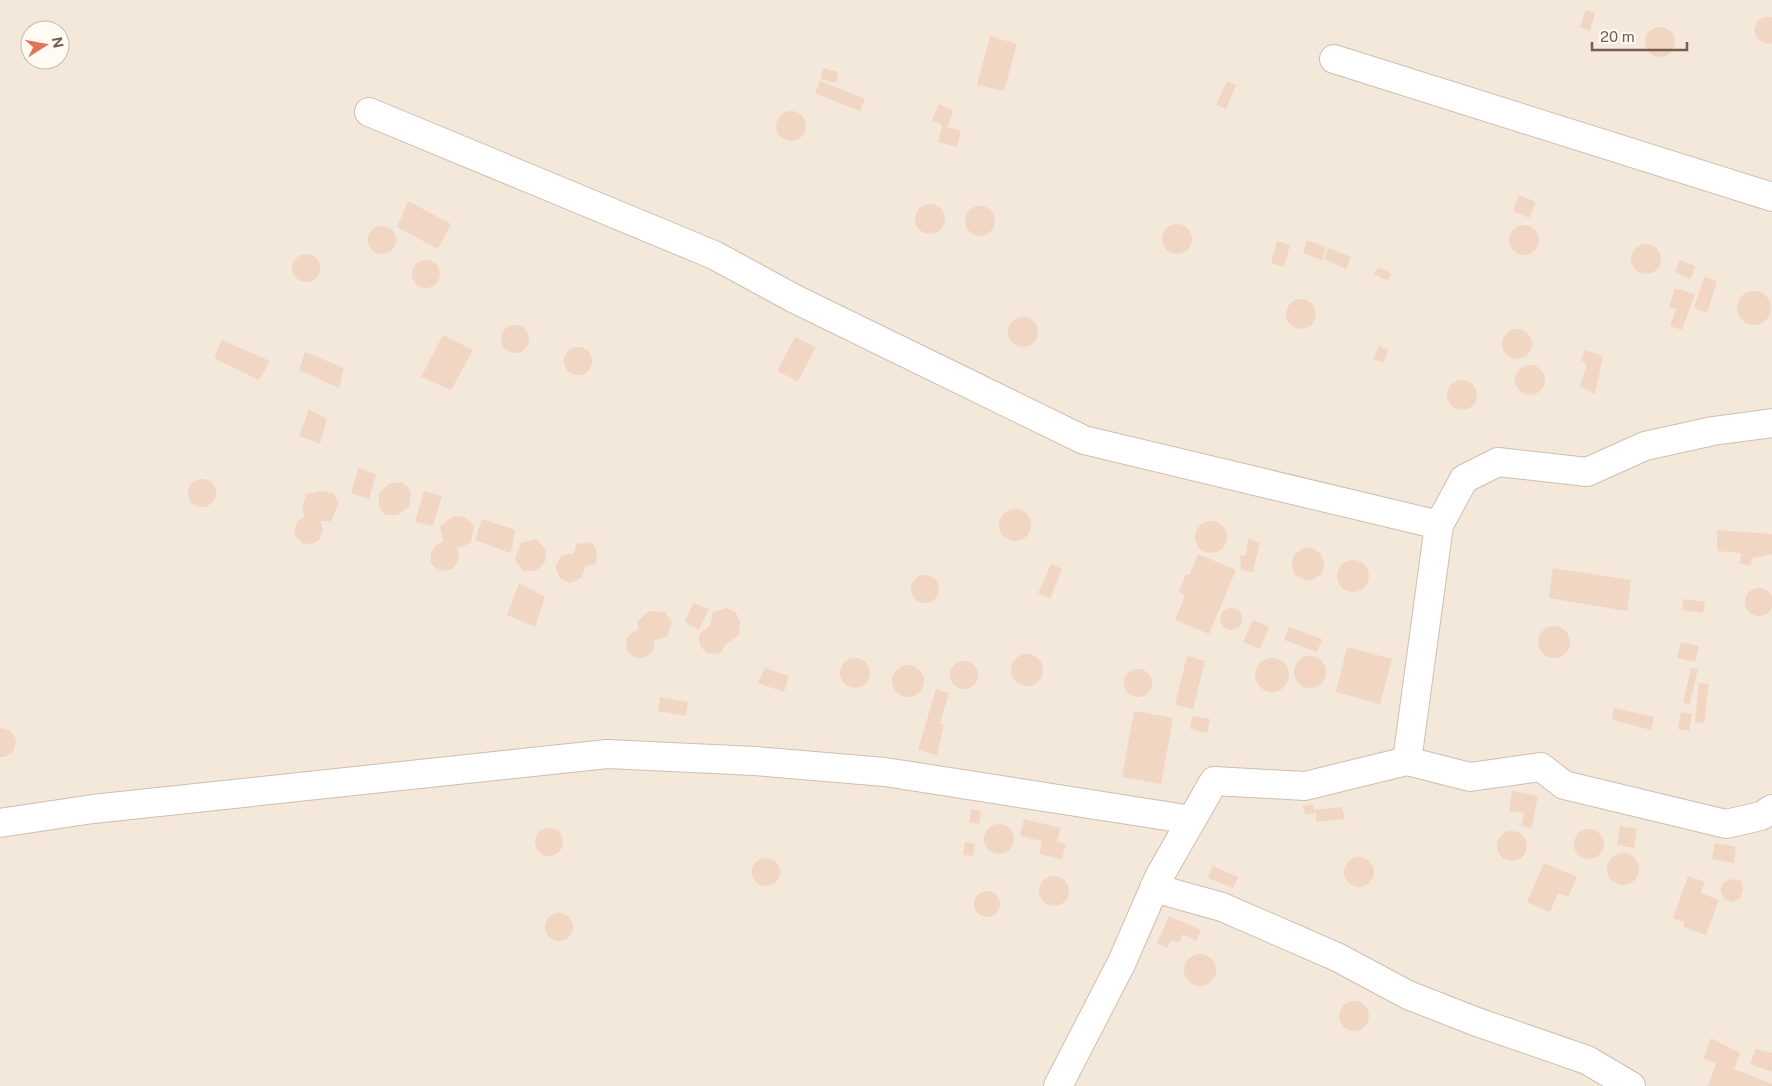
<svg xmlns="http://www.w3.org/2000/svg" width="1772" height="1086" viewBox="0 0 1772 1086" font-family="'Public Sans',sans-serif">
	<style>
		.residential { fill: #f4e8da; fill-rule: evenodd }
		.building { fill: #f1d6c4 }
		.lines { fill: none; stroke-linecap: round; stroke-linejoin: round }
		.minor-casing { stroke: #cfbeb0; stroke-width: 30 }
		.minor { stroke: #fff; stroke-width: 28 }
	</style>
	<rect width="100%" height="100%" fill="#fcf6ec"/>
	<!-- residential -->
	<path class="residential" d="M0 0H1772V1086H0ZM30 30H60V60H30Z"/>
	<!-- building -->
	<path class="building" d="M1586 10 1595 13 1590 31 1580 27Z
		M1764 17H1772V43L1769 44 1764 43 1757 38 1754 30 1757 22Z
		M1645 42a15 15 0 1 1 30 0a15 15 0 1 1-30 0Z
		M990 36 1017 44 1004 91 977 85Z
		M823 68 838 72 836 83 820 79Z
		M820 81 865 99 860 111 815 93Z
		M1227 81 1236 85 1226 109 1216 105Z
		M939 104 953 111 947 127 961 131 957 147 938 142 942 125 932 120Z
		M776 126a15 15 0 1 1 30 0a15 15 0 1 1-30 0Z
		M1519 195 1536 202 1529 218 1513 211Z
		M408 201 451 224 438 249 397 227Z
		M915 219a15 15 0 1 1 30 0a15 15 0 1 1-30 0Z
		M965 221a15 15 0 1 1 30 0a15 15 0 1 1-30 0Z
		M1162 239a15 15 0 1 1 30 0a15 15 0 1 1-30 0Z
		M1509 240a15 15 0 1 1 30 0a15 15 0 1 1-30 0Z
		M368 240a14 14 0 1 1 28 0a14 14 0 1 1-28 0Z
		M1307 240 1326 247 1322 260 1303 253Z
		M1277 241 1290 245 1284 267 1271 263Z
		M1631 259a15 15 0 1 1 30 0a15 15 0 1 1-30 0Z
		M1328 248 1351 257 1346 269 1324 259Z
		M292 268a14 14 0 1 1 28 0a14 14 0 1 1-28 0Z
		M412 274a14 14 0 1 1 28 0a14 14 0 1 1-28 0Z
		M1680 260 1696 266 1690 279 1675 272Z
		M1378 267 1392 274 1388 281 1374 274Z
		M1704 277 1717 281 1707 313 1694 308Z
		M1675 288 1695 294 1682 330 1670 326 1676 309 1669 307Z
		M1737 308a17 17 0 1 1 34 0a17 17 0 1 1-34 0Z
		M1286 314a15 15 0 1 1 30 0a15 15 0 1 1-30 0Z
		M1008 332a15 15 0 1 1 30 0a15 15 0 1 1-30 0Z
		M501 339a14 14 0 1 1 28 0a14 14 0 1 1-28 0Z
		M1502 344a15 15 0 1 1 30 0a15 15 0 1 1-30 0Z
		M443 335 473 350 451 390 421 377Z
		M795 337 816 347 798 381 777 371Z
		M222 340 270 361 259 380 214 358Z
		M1379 346 1388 350 1384 363 1373 359Z
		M564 361a14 14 0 1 1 28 0a14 14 0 1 1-28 0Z
		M1585 350 1603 356 1595 394 1580 386 1587 365 1581 360Z
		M305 352 344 368 339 388 299 370Z
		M1515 380a15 15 0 1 1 30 0a15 15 0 1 1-30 0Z
		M1447 395a15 15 0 1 1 30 0a15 15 0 1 1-30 0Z
		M309 409 327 419 320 444 299 436Z
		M358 468 376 474 369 499 351 493Z
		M188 493a14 14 0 1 1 28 0a14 14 0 1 1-28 0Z
		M401 482 408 487 411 493 409 507 397 515H385L379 507V493L389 484Z
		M321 491 333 493 339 503 331 521H320L323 530 320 539 312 544 302 543 296 537 294 532 297 522 305 516 302 509 306 494Z
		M424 491 442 496 433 526 415 522Z
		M999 525a16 16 0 1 1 32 0a16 16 0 1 1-32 0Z
		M454 516 465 517 474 526 471 543 457 548 459 556 456 565 452 569 443 571 434 567 431 563V553L435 545 443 542 440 526Z
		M482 519 515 530 511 553 475 540Z
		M1195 537a16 16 0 1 1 32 0a16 16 0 1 1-32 0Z
		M1717 530 1772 534V554L1752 558 1750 565 1740 564 1741 553 1717 551Z
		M1248 538 1260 543 1253 572 1241 570 1240 556 1246 555Z
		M536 539 546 549 545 562 537 570 524 572 515 559 521 543Z
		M592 542 597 552 596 564 585 566 582 577 574 582 569 583 560 578 556 569V565L561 557 566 554H574L576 544Z
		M1292 564a16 16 0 1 1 32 0a16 16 0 1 1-32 0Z
		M1198 554 1236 570 1209 634 1175 620 1185 596 1179 591 1186 574 1189 575Z
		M1337 576a16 16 0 1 1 32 0a16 16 0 1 1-32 0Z
		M1051 564 1062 569 1050 599 1038 593Z
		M1553 568 1631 580 1627 611 1549 598Z
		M911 589a14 14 0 1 1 28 0a14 14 0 1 1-28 0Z
		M519 583 545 597 535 627 507 615Z
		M1745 602a14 14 0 1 1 28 0a14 14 0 1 1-28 0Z
		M1684 599 1705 602 1703 613 1682 610Z
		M693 603 709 609 699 630 685 622Z
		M727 608 736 613 740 622 739 635 727 643 721 652 717 654 707 653 700 646 699 636 701 632 710 626 713 612Z
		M1220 619a11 11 0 1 1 22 0a11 11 0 1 1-22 0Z
		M649 611 665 612 672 622 667 637 654 640V649L651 653 643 658H639L633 657 627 650 626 640 631 633 639 629 637 622Z
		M1253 620 1269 627 1260 649 1243 642Z
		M1538 642a16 16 0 1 1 32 0a16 16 0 1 1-32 0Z
		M1289 627 1322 639 1317 652 1284 640Z
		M1681 642 1699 646 1695 662 1677 658Z
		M1347 647 1392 659 1380 704 1336 692Z
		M1011 670a16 16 0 1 1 32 0a16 16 0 1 1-32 0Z
		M1187 656 1205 661 1193 709 1175 705Z
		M1294 672a16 16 0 1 1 32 0a16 16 0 1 1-32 0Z
		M840 673a15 15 0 1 1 30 0a15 15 0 1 1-30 0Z
		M1255 675a17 17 0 1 1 34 0a17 17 0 1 1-34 0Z
		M950 675a14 14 0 1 1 28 0a14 14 0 1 1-28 0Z
		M892 681a16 16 0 1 1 32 0a16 16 0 1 1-32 0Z
		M765 668 789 676 784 692 758 683Z
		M1691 668 1698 669 1690 704 1683 703Z
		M1124 683a14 14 0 1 1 28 0a14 14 0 1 1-28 0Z
		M1699 683 1709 684 1704 723 1695 722Z
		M936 689 949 693 940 724 944 725 937 755 918 750Z
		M660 697 688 702 686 716 658 711Z
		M1614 708 1654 717 1651 730 1612 720Z
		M1134 711 1173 718 1161 784 1122 777Z
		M1681 712 1692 714 1689 731 1678 729Z
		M1192 716 1210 719 1207 733 1190 729Z
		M0 728 9 730 15 737 16 742 13 752 5 757H0Z
		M1512 791 1538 796 1532 828 1521 826 1524 813 1509 811Z
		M1313 804V810L1342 807 1345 819 1316 822V813L1306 815 1302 806Z
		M972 809 981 811 979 824 969 822Z
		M1024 819 1061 828 1057 842 1066 844 1062 859 1039 854 1042 841 1020 836Z
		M984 839a15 15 0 1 1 30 0a15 15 0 1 1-30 0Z
		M1620 826 1637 829 1634 848 1617 845Z
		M535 842a14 14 0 1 1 28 0a14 14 0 1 1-28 0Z
		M1574 844a15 15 0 1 1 30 0a15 15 0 1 1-30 0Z
		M1497 846a15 15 0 1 1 30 0a15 15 0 1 1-30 0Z
		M965 842 975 844 973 856 963 855Z
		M1715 843 1736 847 1734 863 1712 859Z
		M1607 869a16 16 0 1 1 32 0a16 16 0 1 1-32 0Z
		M1344 872a15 15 0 1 1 30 0a15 15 0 1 1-30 0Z
		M752 872a14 14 0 1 1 28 0a14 14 0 1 1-28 0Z
		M1544 863 1577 877 1568 897 1558 893 1550 912 1527 902Z
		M1213 866 1238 877 1233 888 1208 878Z
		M1688 876 1705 882 1701 893 1719 900 1706 935 1684 927V922L1673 918Z
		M1039 891a15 15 0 1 1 30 0a15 15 0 1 1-30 0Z
		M1732 879 1741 881 1743 889 1741 898 1732 902 1724 899 1720 891 1723 883Z
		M974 904a13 13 0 1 1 26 0a13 13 0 1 1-26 0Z
		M545 927a14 14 0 1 1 28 0a14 14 0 1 1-28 0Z
		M1169 916 1201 930 1196 941 1183 934 1179 943 1171 940 1167 948 1157 943Z
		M1184 970a16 16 0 1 1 32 0a16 16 0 1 1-32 0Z
		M1339 1016a15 15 0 1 1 30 0a15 15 0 1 1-30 0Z
		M1711 1038 1740 1053 1734 1069 1772 1084V1086H1708L1716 1064 1704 1058Z
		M1756 1049 1772 1053V1072L1750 1064Z"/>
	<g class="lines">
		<defs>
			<path id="minor" d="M1334 59 1772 197
				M369 112 714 255 795 299 1084 440 1439 525
				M1407 761 1439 525 1464 479 1498 462 1587 472 1645 446 1713 431 1772 423
				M0 823 93 809 607 754 755 761 885 772 1192 820
				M1154 888 1222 907 1337 957 1408 995 1477 1022 1587 1060 1631 1086
				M1058 1086 1122 962 1159 877 1214 781 1305 786 1407 761 1470 777 1541 767 1564 785 1726 824 1761 816 1772 809"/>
		</defs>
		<!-- minor casing -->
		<use href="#minor" class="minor-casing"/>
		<!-- minor -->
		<use href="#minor" class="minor"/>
	</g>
	<!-- north arrow -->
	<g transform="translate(45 45) rotate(79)"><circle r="24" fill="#fffaf2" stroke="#c9bbb0"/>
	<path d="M0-4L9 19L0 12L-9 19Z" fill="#e27555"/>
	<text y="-8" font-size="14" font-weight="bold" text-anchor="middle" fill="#785d4e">N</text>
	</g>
	<!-- scale -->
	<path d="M1592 42v8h95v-8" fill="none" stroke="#785d4e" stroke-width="2.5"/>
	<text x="1600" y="42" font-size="15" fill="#785d4e" stroke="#fffaf2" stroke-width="4" paint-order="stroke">20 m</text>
</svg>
